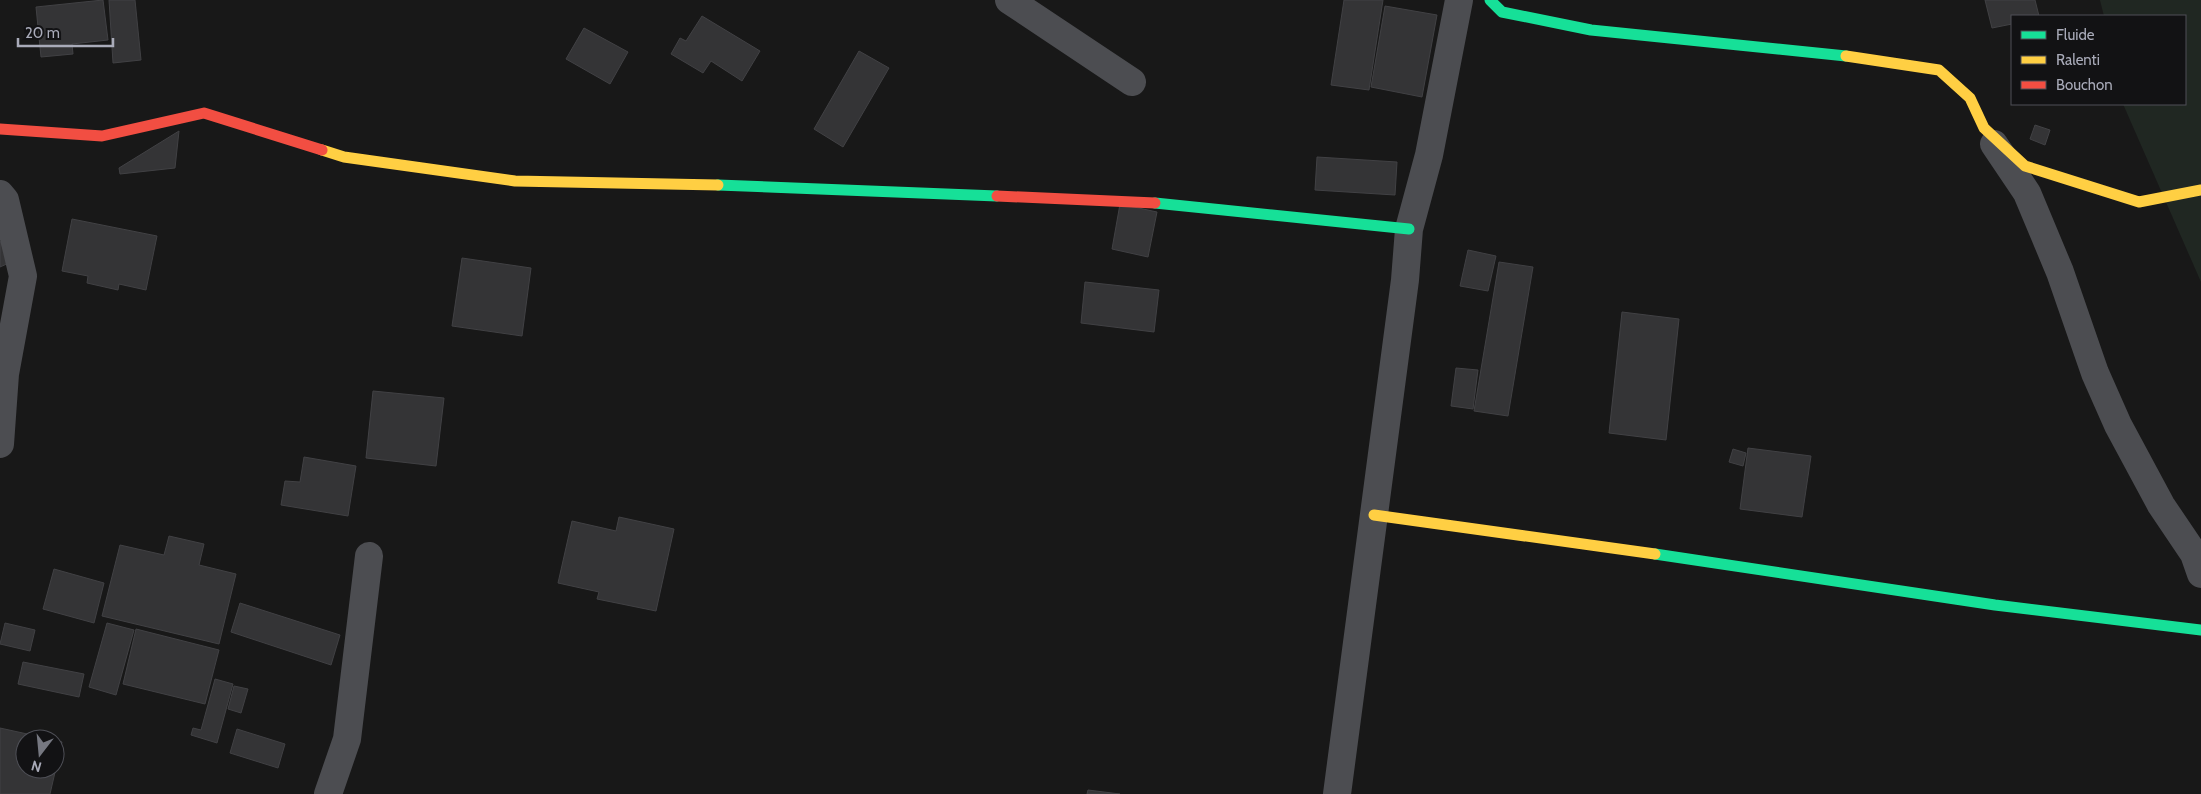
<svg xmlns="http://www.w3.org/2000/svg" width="2201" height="794" viewBox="0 0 2201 794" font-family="Cabin,sans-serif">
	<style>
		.green { fill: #202722 }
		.building { fill: #343436; stroke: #414144 }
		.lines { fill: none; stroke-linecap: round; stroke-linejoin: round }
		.street { stroke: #4c4d51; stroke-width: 28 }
		.fast { stroke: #16e098; stroke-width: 11 }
		.slow { stroke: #ffcf43; stroke-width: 11 }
		.jam { stroke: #f24e42; stroke-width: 11 }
	</style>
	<rect width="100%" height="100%" fill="#181818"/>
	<!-- green -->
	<path class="green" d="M2100 0H2201V282L2123 104H2185V16H2104Z"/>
	<!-- building -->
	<path class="building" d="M103 0 108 40 72 44 73 54 41 57 36 7Z
		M109 0H135L141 60 113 63Z
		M1344 0H1383L1369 90 1331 85Z
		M1985 0H2035L2039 16H2012V24L1992 28Z
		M1385 6 1437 15 1422 97 1371 87Z
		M702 16 760 51 742 81 711 61 703 73 671 54 680 38 686 41Z
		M584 28 628 52 610 84 566 59Z
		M859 51 889 68 843 147 814 129Z
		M2035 125 2050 130 2045 145 2030 139Z
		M179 131 175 168 120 174 119 168Z
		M1317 157 1397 162 1395 195 1315 190Z
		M1120 204 1157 212 1148 257 1112 249Z
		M72 219 157 236 146 290 119 284 118 290 87 283 88 276 62 271Z
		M0 241 9 263 0 267Z
		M1468 250 1496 256 1488 291 1460 286Z
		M462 258 531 268 522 336 452 326Z
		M1499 262 1533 267 1508 416 1474 411Z
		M1085 282 1159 290 1154 332 1081 323Z
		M1622 312 1679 319 1666 440 1609 433Z
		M1456 368 1478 370 1473 409 1451 406Z
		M373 391 444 398 436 466 366 458Z
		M1748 448 1811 456 1802 517 1740 509Z
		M1733 449 1746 453 1743 466 1729 462Z
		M304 457 356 466 348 516 281 505 285 481 300 482Z
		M619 517 674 529 656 611 597 599 599 592 558 583 572 521 616 531Z
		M169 536 204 544 199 565 236 574 219 644 102 616 120 545 164 555Z
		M54 569 104 583 94 623 43 609Z
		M240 603 340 635 331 665 231 632Z
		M5 623 35 630 30 651 0 644Z
		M107 623 134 630 116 695 89 687Z
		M136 629 219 650 205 704 123 684Z
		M23 662 84 674 79 697 18 684Z
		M215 679 233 684 217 743 191 735 193 728 201 730Z
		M234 686 248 689 241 713 228 709Z
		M0 728 50 739H25V769H55V740L62 742 50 794H0Z
		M237 729 285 744 278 768 230 753Z
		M1088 790 1120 794H1087Z"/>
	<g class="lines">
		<!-- street -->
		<path class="street" d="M1009 0 1132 82
			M1994 144 2027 193 2060 272 2095 373 2118 425 2161 505 2194 554 2201 574
			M0 194 5 200 23 276 5 374 0 444
			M328 794 347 739 369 556
			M1337 794 1405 280 1409 229 1429 155 1459 0"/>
		<!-- fast -->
		<path class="fast" d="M1490 0 1502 12 1591 30 1846 56
			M718 185 997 196
			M1155 203 1409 229
			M1655 554 1995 605 2201 630"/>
		<!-- slow -->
		<path class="slow" d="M1846 56 1939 70 1970 98 1984 128 2025 166 2139 202 2201 190
			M322 150 344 157 515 181 718 185
			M1374 515 1655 554"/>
		<!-- jam -->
		<path class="jam" d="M0 129 102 136 204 113 322 150
			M997 196 1155 203"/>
	</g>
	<!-- legend -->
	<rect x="2011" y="15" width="175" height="90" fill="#121214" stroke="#4e4f56"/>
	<rect x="2021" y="31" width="25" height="8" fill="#16e098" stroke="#4e4f56"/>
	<text x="2056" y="40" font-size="15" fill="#a9abb9">Fluide</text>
	<rect x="2021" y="56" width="25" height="8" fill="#ffcf43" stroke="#4e4f56"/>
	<text x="2056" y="65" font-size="15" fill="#a9abb9">Ralenti</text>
	<rect x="2021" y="81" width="25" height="8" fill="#f24e42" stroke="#4e4f56"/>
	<text x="2056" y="90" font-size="15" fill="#a9abb9">Bouchon</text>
	<!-- north arrow -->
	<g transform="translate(40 754) rotate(196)"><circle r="24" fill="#121214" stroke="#4e4f56"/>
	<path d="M0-4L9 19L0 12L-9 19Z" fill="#767881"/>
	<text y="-8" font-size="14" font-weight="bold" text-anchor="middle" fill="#a9abb9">N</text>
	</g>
	<!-- scale -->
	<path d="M18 38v8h95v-8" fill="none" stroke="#a9abb9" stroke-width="2.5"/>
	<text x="25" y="38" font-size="15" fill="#a9abb9" stroke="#121214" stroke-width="4" paint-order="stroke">20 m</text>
</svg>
